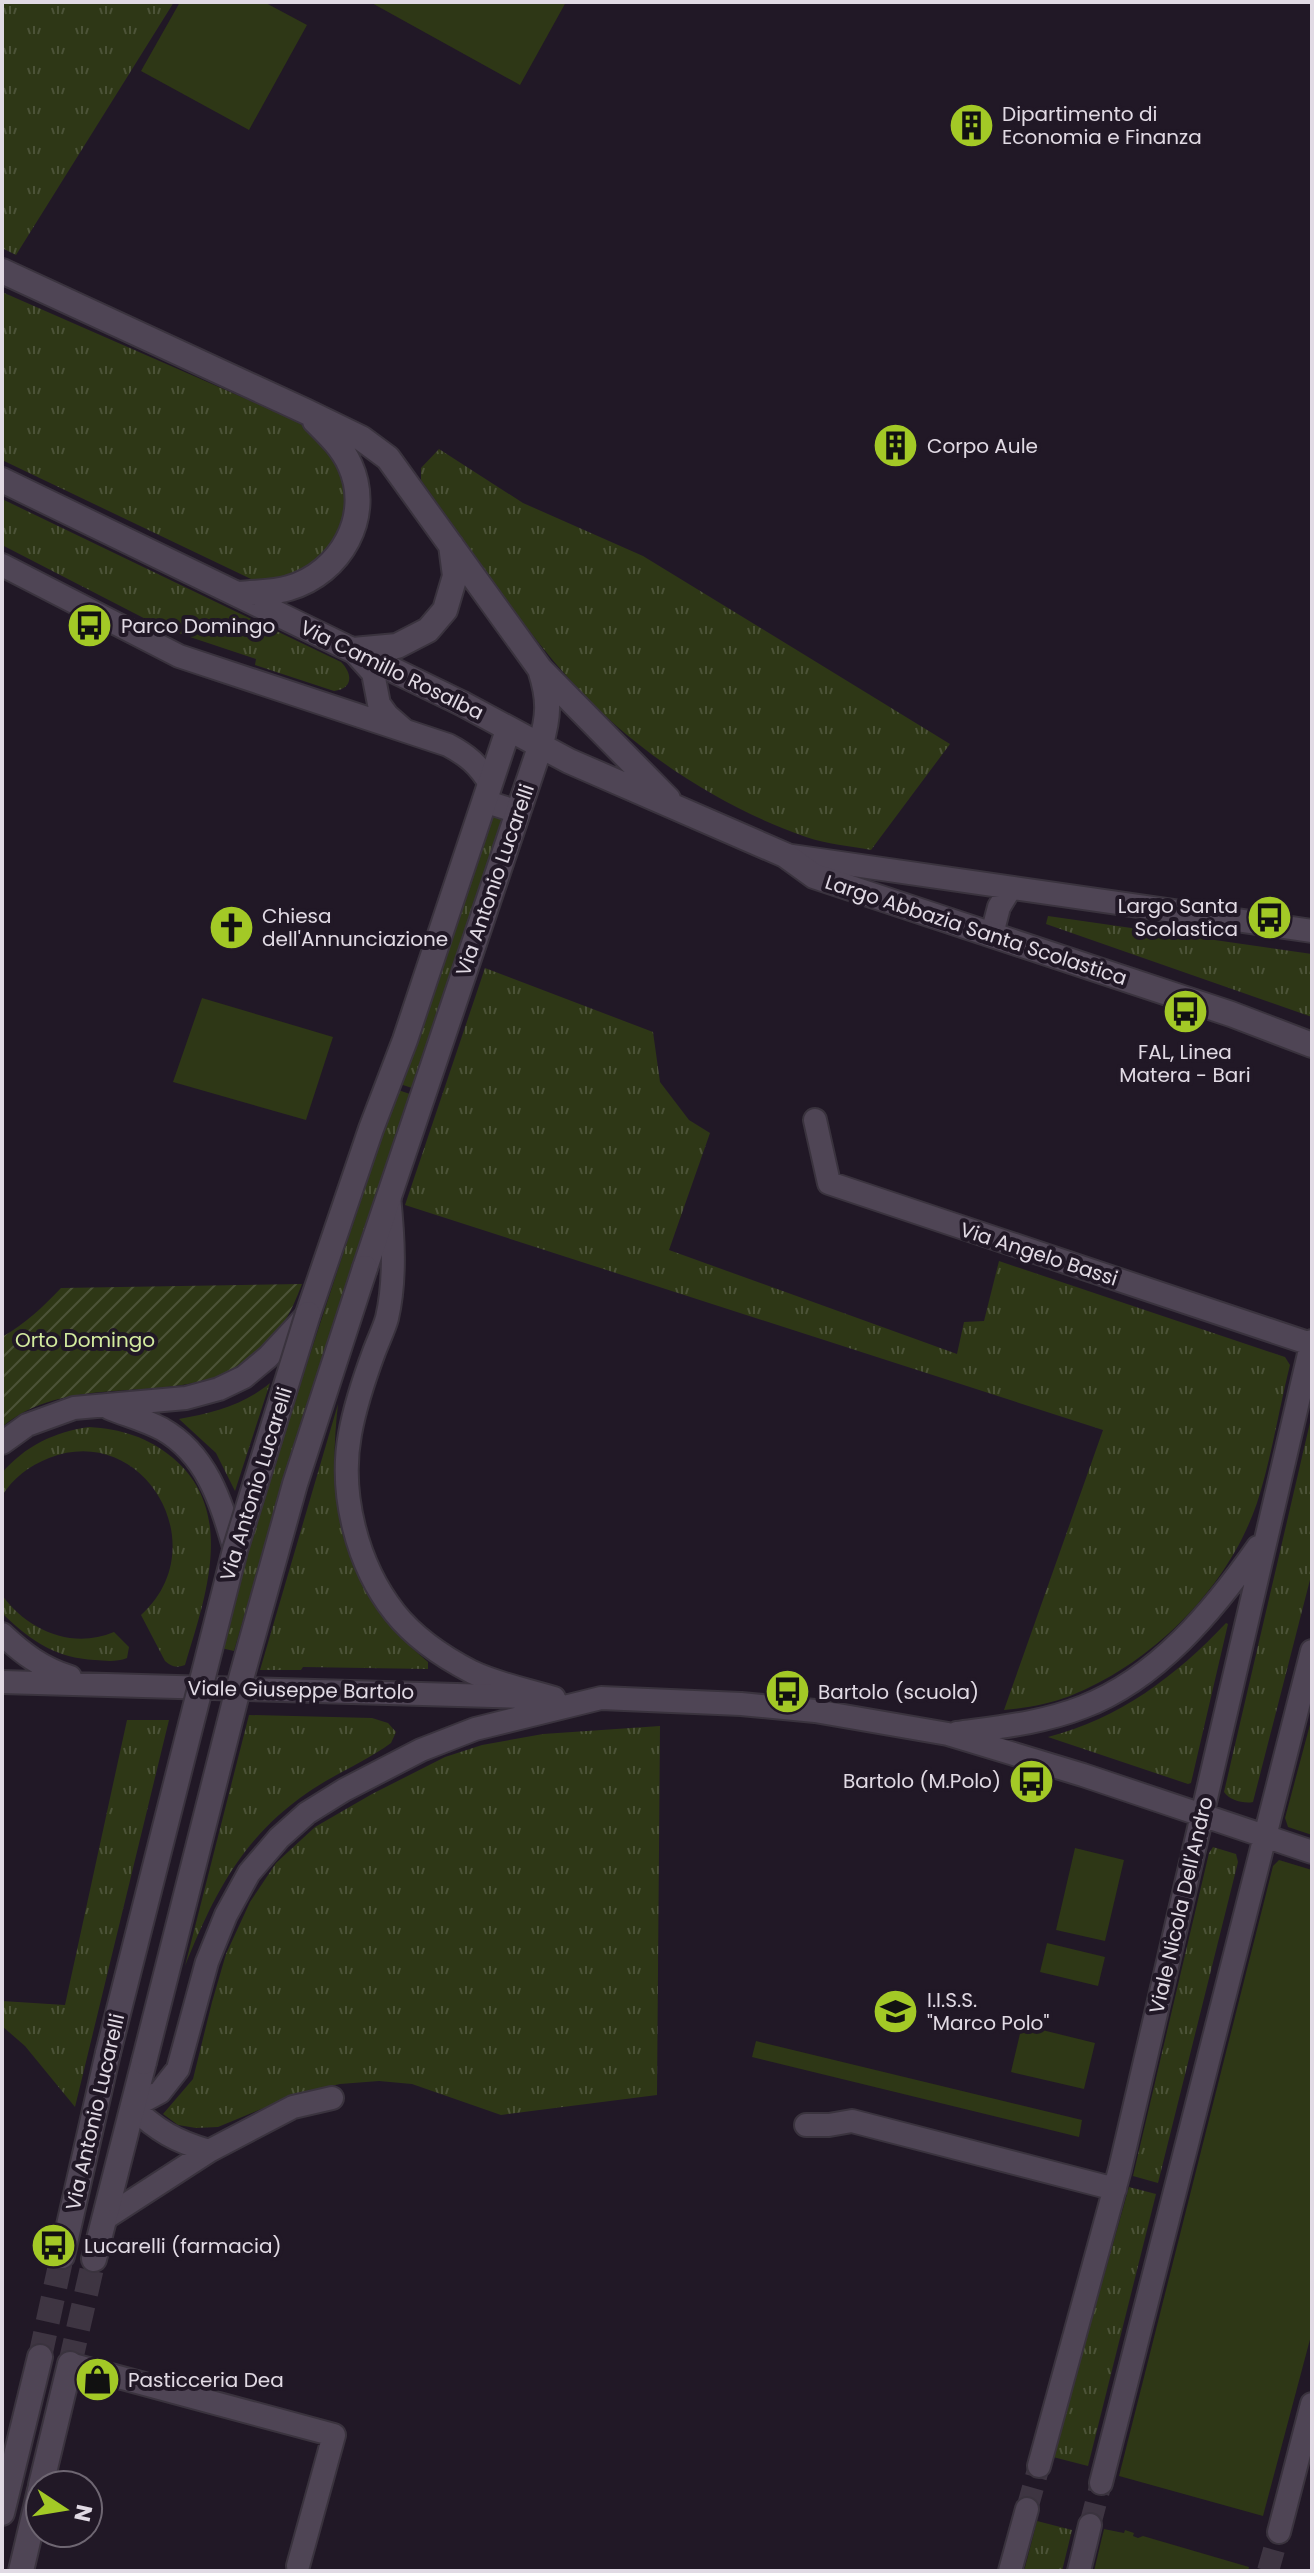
<svg xmlns="http://www.w3.org/2000/svg" width="1314" height="2573" viewBox="0 0 1314 2573" font-family="Poppins,sans-serif">
	<style>
		.grass { fill: url(#grass-tufts) }
		.park { fill: #2e3716 }
		.garden { fill: url(#garden-furrows) }
		.lines { fill: none; stroke-linecap: round; stroke-linejoin: round }
		.street-tunnel { stroke: #3e3542; stroke-width: 22; stroke-dasharray: 22 11; stroke-linecap: butt }
		.secondary-tunnel { stroke: #3e3542; stroke-width: 24; stroke-dasharray: 24 12; stroke-linecap: butt }
		.street-casing { stroke: #3a333e; stroke-width: 26 }
		.secondary-casing { stroke: #3a333e; stroke-width: 28 }
		.street { stroke: #4f4555; stroke-width: 22 }
		.secondary { stroke: #4f4555; stroke-width: 24 }
		.secondary-bridge-casing { stroke: #3a333e; stroke-width: 28; stroke-linecap: butt }
		.secondary-bridge { stroke: #4f4555; stroke-width: 24 }
		.labels { text-anchor: middle; dominant-baseline: central; stroke-width: 8; stroke-linejoin: round; paint-order: stroke }
		.poi-label { font-size: 20px; fill: #e1dae4; stroke: #211826; text-anchor: start }
		.street-label { font-size: 20px; fill: #e1dae4; stroke: #211826 }
		.park-label { font-size: 20px; fill: #d3eb9f; stroke: #211826 }
	</style>
	<defs>
		<pattern id="grass-tufts" width="24" height="20" patternUnits="userSpaceOnUse" patternTransform="scale(2)"><rect width="24" height="20" fill="#2e3716"/><path d="M3 7l-1-3M5 7V3M7 7l1-3M15 17l-1-3M17 17v-4M19 17l1-3" fill="none" stroke="#4c5338"/></pattern>
		<pattern id="garden-furrows" width="10" height="10" patternUnits="userSpaceOnUse" patternTransform="scale(2)"><rect width="10" height="10" fill="#2e3716"/><path d="M-1 1l2-2M0 10L10 0M9 11l2-2" fill="none" stroke="#4c5338"/></pattern>
	</defs>
	<rect width="100%" height="100%" fill="#211826"/>
	<!-- grass -->
	<path class="grass" d="M2 2H174L16 255 2 248Z
		M2 292 290 418 312 431 346 476 348 515 328 556 290 578 265 582 251 579 2 460Z
		M439 449 523 503 643 556 950 744 871 850C850 846 827 844 806 837 719 807 630 748 570 680 515 618 469 547 421 480V468Z
		M2 499 341 662C353 674 353 689 334 691L255 665 256 659 163 628 2 545Z
		M494 815 501 819 502 823 412 1088 400 1084 491 817Z
		M1048 916 1312 954V1017L1046 924Z
		M485 968 653 1032 660 1082 689 1120 710 1133 669 1250 957 1354 964 1322 984 1321 999 1261 1285 1357 1290 1365C1279 1409 1271 1460 1257 1503 1228 1588 1153 1663 1070 1696 1049 1704 1026 1708 1004 1710L1103 1430 405 1205Z
		M398 1090 410 1094 302 1418 234 1651 221 1648C273 1459 336 1275 398 1090Z
		M270 1383 235 1491 216 1453 179 1419C212 1413 244 1405 270 1383Z
		M338 1404C326 1511 342 1590 428 1662V1669L303 1667 301 1670H260Z
		M1312 1414V1572L1254 1798 1253 1802C1244 1804 1229 1800 1224 1792Z
		M89 1427C121 1429 148 1437 173 1458 237 1512 205 1598 185 1665 176 1668 172 1667 165 1661L141 1615C217 1547 144 1421 49 1458 29 1466 13 1478 2 1496V1473C25 1446 54 1432 89 1427Z
		M2 1595C27 1630 72 1650 114 1632L129 1647 127 1658C117 1662 106 1661 95 1660 57 1658 32 1642 5 1616L2 1612Z
		M1226 1623 1228 1624 1191 1783 1188 1784 1048 1737C1119 1719 1176 1676 1226 1623Z
		M249 1715 372 1718 388 1723 396 1732 391 1743C365 1762 334 1774 307 1793 242 1838 214 1894 185 1966Z
		M127 1720H169L75 2107 25 2046 2 2026V2001L65 2005Z
		M660 1726 657 2095 501 2115 412 2084 379 2081 340 2084 300 2093 218 2127 196 2128 178 2125 163 2114 193 2079 212 2002 226 1954 250 1902 276 1863 315 1827 372 1794 445 1757 482 1745 543 1734Z
		M1213 1847 1236 1854 1238 1862 1158 2183 1133 2176 1209 1853Z
		M1129 2187 1156 2194 1088 2466 1053 2457Z
		M1037 2521 1072 2530 1062 2571H1024Z"/>
	<!-- park -->
	<path class="park" d="M180 2H264L307 25 249 130 141 71Z
		M370 2H566L520 85Z
		M202 998 333 1037 306 1120 173 1082Z
		M1312 1717V1835L1288 1827 1285 1818Z
		M1075 1848 1124 1860 1105 1941 1056 1930Z
		M1279 1860 1312 1870V2332L1263 2516 1119 2476 1273 1866Z
		M1047 1943 1105 1957 1098 1986 1040 1972Z
		M1022 2025 1095 2043 1084 2089 1011 2072Z
		M756 2041 1082 2120 1079 2137 752 2057Z
		M1104 2529 1124 2533 1125 2530 1134 2533 1133 2536 1138 2538 1143 2536 1249 2567 1248 2571H1094Z"/>
	<!-- garden -->
	<path class="garden" d="M302 1284C296 1299 290 1315 280 1328 213 1427 85 1358 2 1427V1337C25 1324 43 1307 61 1288Z"/>
	<g class="lines">
		<!-- street-tunnel -->
		<path class="street-tunnel" d="M1027 2509 1039 2466
			M1090 2525 1101 2483
			M1268 2571 1279 2532"/>
		<!-- secondary-tunnel -->
		<path class="secondary-tunnel" d="M40 2357 62 2256
			M70 2364 94 2259"/>
		<defs>
			<path id="street" d="M2 565 179 656 448 745C467 755 479 765 490 784
				M355 653 373 673 379 704 387 715 403 729
				M484 801 518 812
				M785 855 1312 931
				M992 934 999 907 1010 889
				M815 1120 829 1183 1311 1344
				M389 1196C393 1235 396 1279 387 1318 384 1329 378 1341 374 1352 364 1379 355 1406 350 1434 339 1494 357 1565 395 1613 414 1637 445 1658 472 1672 497 1684 527 1690 554 1698
				M109 1408C126 1415 145 1420 162 1429 208 1455 221 1503 235 1550
				M2 1443 27 1425 74 1408 186 1398 219 1389 244 1377 268 1357 308 1314
				M2 1634C23 1654 42 1668 70 1677
				M2 1682 524 1697
				M957 1733C1000 1727 1042 1723 1083 1707 1157 1679 1214 1610 1258 1547
				M806 2125H829L852 2121 1115 2189
				M209 2151C175 2141 158 2131 132 2107L160 2092 178 2069 207 1962 226 1915 249 1873 279 1838 307 1813 344 1790 421 1750 475 1729 601 1698 741 1704 815 1711 948 1734 1083 1775 1312 1852
				M104 2219 209 2151 293 2107 332 2098
				M70 2364 334 2435 298 2566
				M1039 2466 1120 2169 1312 1341
				M1101 2483 1312 1651
				M1279 2532 1312 2404
				M1010 2571 1027 2509
				M1079 2571 1090 2525"/>
			<path id="secondary" d="M2 271 305 411 361 438 388 458 540 669 668 799
				M2 480 463 704 569 761 785 855 814 876 1231 1014 1312 1045
				M239 594C255 592 274 593 289 588 341 573 373 516 350 465 342 447 328 434 315 421
				M353 650 397 646 428 630 445 610 455 576 451 545
				M365 1268 540 747C549 716 550 700 540 669
				M308 1314 371 1129 405 1040 508 730
				M62 2256 108 2053
				M94 2259 144 2062
				M41 2485 70 2364
				M2 2513 40 2357
				M21 2571 40 2490"/>
		</defs>
		<!-- street casing -->
		<use href="#street" class="street-casing"/>
		<!-- secondary casing -->
		<use href="#secondary" class="secondary-casing"/>
		<!-- street -->
		<use href="#street" class="street"/>
		<!-- secondary -->
		<use href="#secondary" class="secondary"/>
		<defs>
			<path id="secondary-bridge" d="M108 2053 235 1550 308 1314
				M144 2062 236 1697 295 1484 365 1268"/>
		</defs>
		<!-- secondary-bridge casing -->
		<use href="#secondary-bridge" class="secondary-bridge-casing"/>
		<!-- secondary-bridge -->
		<use href="#secondary-bridge" class="secondary-bridge"/>
	</g>
	<!-- icons -->
	<defs>
		<symbol id="building-disc" viewBox="-11 -11 22 22"><circle r="9.5" fill="#a3c926" stroke="#211826"/><path d="M-4-6H4V6H1V3H-1V6H-4ZM-2.5-4.3h1.7v1.8h-1.7ZM.8-4.3h1.7v1.8H.8ZM-2.5-1h1.7V.8h-1.7ZM.8-1h1.7V.8H.8Z" fill="#111"/></symbol>
		<symbol id="bus-disc" viewBox="-11 -11 22 22"><circle r="9.5" fill="#a3c926" stroke="#211826"/><path d="M-5-6H5V4H4V6H2V4H-2V6H-4V4H-5ZM-3.5-4V0h7V-4ZM-3.5 1.2v1.5H-2V1.2ZM2 1.2v1.5H3.5V1.2Z" fill="#111"/></symbol>
		<symbol id="church-disc" viewBox="-11 -11 22 22"><circle r="9.5" fill="#a3c926" stroke="#211826"/><path d="M-1.2-6h2.4v3.5h3.3v2.4h-3.3V6h-2.4V-.1h-3.3v-2.4h3.3Z" fill="#111"/></symbol>
		<symbol id="school-disc" viewBox="-11 -11 22 22"><circle r="9.5" fill="#a3c926" stroke="#211826"/><path d="M0-5L7-2L0 1L-7-2ZM-4 1L0 2.5L4 1V4Q0 6-4 4Z" fill="#111"/></symbol>
		<symbol id="shop-disc" viewBox="-11 -11 22 22"><circle r="9.5" fill="#a3c926" stroke="#211826"/><path d="M-5-2.5h2.3a2.7 3.5 0 0 1 5.4 0H5L5.5 6h-11ZM-1.5-2.5h3a1.5 2.3 0 0 0-3 0Z" fill="#111"/></symbol>
	</defs>
	<g fill-rule="evenodd">
		<use href="#building-disc" x="946" y="100" width="51" height="51"/>
		<use href="#building-disc" x="870" y="420" width="51" height="51"/>
		<use href="#bus-disc" x="64" y="600" width="51" height="51"/>
		<use href="#bus-disc" x="1244" y="892" width="51" height="51"/>
		<use href="#church-disc" x="206" y="902" width="51" height="51"/>
		<use href="#bus-disc" x="1160" y="986" width="51" height="51"/>
		<use href="#bus-disc" x="762" y="1666" width="51" height="51"/>
		<use href="#bus-disc" x="1006" y="1756" width="51" height="51"/>
		<use href="#school-disc" x="870" y="1986" width="51" height="51"/>
		<use href="#bus-disc" x="28" y="2220" width="51" height="51"/>
		<use href="#shop-disc" x="72" y="2354" width="51" height="51"/>
	</g>
	<g class="labels">
		<!-- poi labels -->
		<g class="poi-label">
			<text x="1002" y="114">Dipartimento di<tspan x="1002" dy="23">Economia e Finanza</tspan></text>
			<text x="927" y="446">Corpo Aule</text>
			<text x="121" y="626">Parco Domingo</text>
			<text x="1238" y="906" text-anchor="end">Largo Santa<tspan x="1238" dy="23">Scolastica</tspan></text>
			<text x="262" y="916">Chiesa<tspan x="262" dy="23">dell'Annunciazione</tspan></text>
			<text x="1185" y="1052" text-anchor="middle">FAL, Linea<tspan x="1185" dy="23">Matera - Bari</tspan></text>
			<text x="818" y="1692">Bartolo (scuola)</text>
			<text x="1001" y="1781" text-anchor="end">Bartolo (M.Polo)</text>
			<text x="927" y="2000">I.I.S.S.<tspan x="927" dy="23">"Marco Polo"</tspan></text>
			<text x="84" y="2246">Lucarelli (farmacia)</text>
			<text x="128" y="2380">Pasticceria Dea</text>
		</g>
		<!-- street labels -->
		<g class="street-label">
			<text transform="translate(392 670) rotate(26)">Via Camillo Rosalba</text>
			<text transform="translate(495 880) rotate(-71)">Via Antonio Lucarelli</text>
			<text transform="translate(976 930) rotate(18)">Largo Abbazia Santa Scolastica</text>
			<text transform="translate(1039 1254) rotate(18)">Via Angelo Bassi</text>
			<text transform="translate(256 1484) rotate(-73)">Via Antonio Lucarelli</text>
			<text transform="translate(301 1690) rotate(1)">Viale Giuseppe Bartolo</text>
			<text transform="translate(1181 1905) rotate(-77)">Viale Nicola Dell'Andro</text>
			<text transform="translate(95 2112) rotate(-77)">Via Antonio Lucarelli</text>
		</g>
		<!-- park labels -->
		<g class="park-label">
			<text x="85" y="1340">Orto Domingo</text>
		</g>
	</g>
	<!-- border -->
	<rect width="1314" height="2573" fill="none" stroke="#e1dae4" stroke-width="8"/>
	<!-- north arrow -->
	<g transform="translate(64 2509) rotate(102)"><circle r="38" fill="#211826" stroke="#6e6672" stroke-width="2"/>
	<path d="M0-6L14 30L0 20L-14 30Z" fill="#a3c926"/>
	<text y="-12" font-size="22" font-weight="bold" text-anchor="middle" fill="#e1dae4">N</text>
	</g>
</svg>
